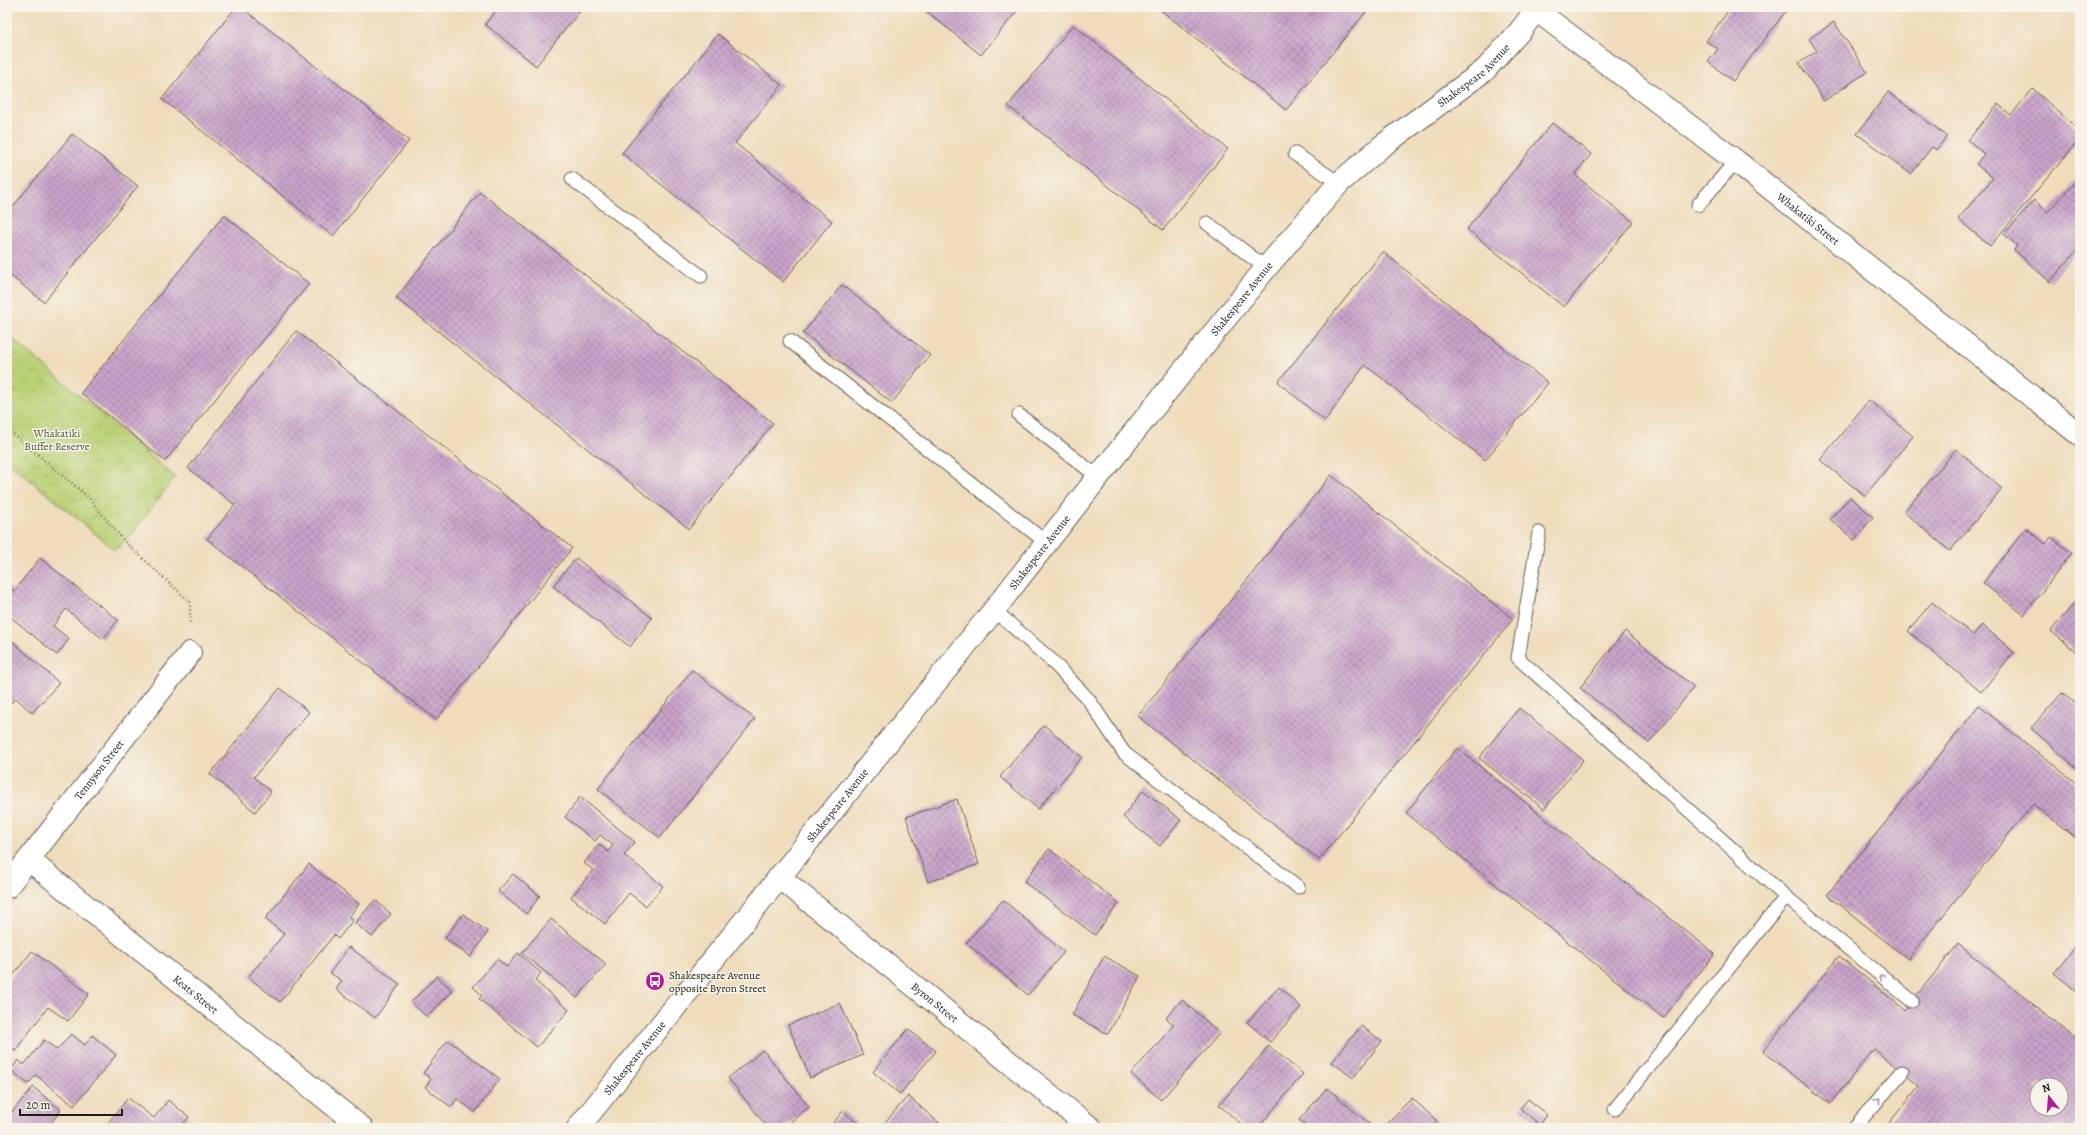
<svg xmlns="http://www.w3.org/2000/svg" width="2087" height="1135" viewBox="0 0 2087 1135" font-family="Alegreya,serif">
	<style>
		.park { fill: url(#park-crowns); stroke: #6b7649 }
		.building { fill: url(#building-cross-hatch); fill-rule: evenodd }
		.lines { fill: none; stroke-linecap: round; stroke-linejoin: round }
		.service-casing { stroke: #665f54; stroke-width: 15 }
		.minor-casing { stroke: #665f54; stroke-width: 24 }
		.tertiary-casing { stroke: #665f54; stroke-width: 24 }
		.path { stroke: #665f54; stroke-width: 2.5; stroke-dasharray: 1 3; stroke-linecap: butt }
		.service { stroke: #fff; stroke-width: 13 }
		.minor { stroke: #fff; stroke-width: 22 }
		.tertiary { stroke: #fff; stroke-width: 22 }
		.oneway { stroke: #999 }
		.labels { text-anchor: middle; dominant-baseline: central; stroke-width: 3; stroke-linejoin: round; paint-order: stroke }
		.street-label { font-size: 11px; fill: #1c1c1c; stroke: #f7f3e8 }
		.park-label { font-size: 11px; fill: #4b5237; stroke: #f7f3e8 }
		.poi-label { font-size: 11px; fill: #1c1c1c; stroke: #f7f3e8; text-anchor: start }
	</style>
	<defs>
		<pattern id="park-crowns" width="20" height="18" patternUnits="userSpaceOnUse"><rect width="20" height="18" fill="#bad176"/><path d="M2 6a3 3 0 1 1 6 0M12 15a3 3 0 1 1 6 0" fill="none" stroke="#9fb366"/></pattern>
		<pattern id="building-cross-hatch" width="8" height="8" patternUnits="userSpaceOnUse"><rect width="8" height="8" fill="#c9a4ca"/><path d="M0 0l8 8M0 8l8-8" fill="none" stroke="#a285a3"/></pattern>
	</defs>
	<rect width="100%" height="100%" fill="#f7f3e8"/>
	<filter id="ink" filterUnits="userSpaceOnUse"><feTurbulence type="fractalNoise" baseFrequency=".025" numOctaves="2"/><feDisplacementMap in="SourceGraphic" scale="8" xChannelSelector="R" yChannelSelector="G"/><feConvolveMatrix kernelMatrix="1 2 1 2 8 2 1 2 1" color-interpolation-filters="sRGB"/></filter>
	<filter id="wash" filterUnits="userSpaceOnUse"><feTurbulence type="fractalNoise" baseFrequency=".012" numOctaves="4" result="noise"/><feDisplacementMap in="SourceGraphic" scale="16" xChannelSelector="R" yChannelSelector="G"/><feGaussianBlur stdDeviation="0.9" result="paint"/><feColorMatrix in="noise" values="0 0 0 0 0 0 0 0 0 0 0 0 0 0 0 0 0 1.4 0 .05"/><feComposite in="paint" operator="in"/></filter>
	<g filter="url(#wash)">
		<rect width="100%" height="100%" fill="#efdcbb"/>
		<!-- park -->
		<path class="park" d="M7 334 175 477 131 535 115 550 7 461Z"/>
		<g id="blocks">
			<!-- building -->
			<path class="building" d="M236 7H241L409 141 333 236 162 99Z
				M499 7H583L536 66 485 24Z
				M929 7H1020L981 55 926 11Z
				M1157 7H1370L1286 110Z
				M1731 7H1789L1733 81 1708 62 1718 49 1706 41Z
				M1834 22 1867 72 1824 101 1799 63 1817 51 1809 39Z
				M1073 25 1228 149 1163 230 1008 106Z
				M718 34 782 85 735 143 832 221 783 282 622 153Z
				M2033 89 2080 131V139L1990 246 1958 219 1993 178 1976 164 1984 154 1968 140 1998 104 2011 115Z
				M1888 92 1947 136 1936 150 1932 147 1911 174 1857 134Z
				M1552 123 1591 154 1575 175 1633 222 1564 307 1467 229Z
				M72 134 138 186 44 302 7 273V214Z
				M2080 176V247L2050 282 2014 250 2017 246 2004 234 2034 200 2048 212Z
				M480 192 773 423 689 529 396 298Z
				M224 215 309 284 165 461 81 393Z
				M1383 252 1548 383 1485 460 1365 365 1325 421 1278 382Z
				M842 285 930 355 892 403 803 333Z
				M296 331 572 548 436 720 207 539 235 505 188 468Z
				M1869 400 1913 436 1865 496 1820 460Z
				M1956 449 2002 489 1950 551 1904 512Z
				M1331 475 1513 619 1319 860 1138 716Z
				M1850 497 1873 517 1854 540 1830 519Z
				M2026 528 2046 544 2051 537 2072 553 2024 615 1983 583Z
				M40 558 118 620 103 639 66 609 53 626 69 639 57 655 7 614V585L14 591Z
				M576 558 652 618 630 647 553 586Z
				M2080 596V655L2051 631Z
				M1932 602 1973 635 1982 625 2014 652 1981 692 1908 631Z
				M1625 631 1694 687 1649 743 1580 688Z
				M8 637 59 683 32 713 16 698 7 707Z
				M692 670 755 719 660 838 598 789Z
				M280 688 309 712 254 777 271 792 255 812 210 774Z
				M2062 693 2080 708V771L2031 728Z
				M1979 706 2080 786V841L2033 804 1908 959 1827 895Z
				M1519 708 1583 760 1544 809 1479 758Z
				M1044 725 1082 757 1038 809 1000 777Z
				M1457 748 1715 954 1663 1018 1406 813Z
				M1143 790 1181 820 1160 846 1123 817Z
				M580 797 635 842 624 855 663 886 646 906 629 893 605 924 571 897 593 870 584 863 599 844 608 852 613 845 600 835 595 841 565 817Z
				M957 799 979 864 928 882 906 817Z
				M1049 849 1119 903 1095 935 1024 882Z
				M309 864 359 904 349 917 353 920 338 939 334 935 280 1002 248 977 284 934 265 919Z
				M513 874 540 896 526 914 498 891Z
				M375 900 391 914 372 937 355 923Z
				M1003 900 1064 952 1028 995 966 943Z
				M463 914 488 932 470 957 445 938Z
				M551 919 606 964 577 998 522 953Z
				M2080 942V994L2054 973Z
				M1958 944 2080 1042V1128H1885L1919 1086 1874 1049 1830 1104 1763 1051 1839 956 1905 1010ZM2037 1085H2061V1109H2037Z
				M349 947 400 984 375 1018 336 989 342 981 330 973Z
				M32 951 89 994 68 1021 48 1007 15 1051 7 1045V983Z
				M518 953 541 973 535 981 569 1010 537 1047 479 999 482 995 473 987 497 959 507 967Z
				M1104 956 1140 976 1108 1034 1072 1015Z
				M437 976 453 991 427 1017 411 1002Z
				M1279 987 1301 1007 1270 1042 1247 1022Z
				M1182 1000 1220 1033 1161 1100 1131 1074 1174 1025 1166 1018Z
				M840 1003 863 1055 810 1078 788 1025Z
				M1361 1026 1382 1041 1353 1078 1332 1062Z
				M908 1029 936 1051 900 1094 873 1072Z
				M71 1034 85 1045 92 1035 116 1055 74 1106 36 1075 28 1084 11 1070 18 1060 24 1065 44 1040 57 1050Z
				M448 1040 500 1079 475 1112 457 1099 451 1107 425 1087 431 1079 423 1073Z
				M1269 1046 1303 1074 1258 1128H1246L1219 1105Z
				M763 1050 809 1107 783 1128H768L728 1078Z
				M33 1087 61 1110 47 1128H7V1118Z
				M1327 1088 1374 1128H1308L1299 1120Z
				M908 1096 939 1123 935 1128H880Z
				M128 1098 154 1118 168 1100 189 1117 180 1128H104Z
				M1412 1098 1437 1121 1430 1128H1392L1387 1123Z
				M1528 1099 1547 1115 1540 1125 1520 1108Z
				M843 1111 863 1128H829Z"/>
		</g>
	</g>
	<g filter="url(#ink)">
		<use href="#blocks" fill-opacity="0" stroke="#665f54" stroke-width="1"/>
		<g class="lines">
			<defs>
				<path id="service" d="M1295 154 1339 183
					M572 179 701 276
					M1698 205 1736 161
					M1207 223 1266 268
					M790 341 1047 543
					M1019 415 1098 477
					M1539 533 1518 658 1786 897 1615 1109
					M994 610 1051 660 1089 700 1124 753 1298 887
					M1786 897 1912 1001
					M1854 1128 1902 1072"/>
				<g id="minor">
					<path id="s1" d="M29 860 362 1128"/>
					<path id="s2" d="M779 877 1091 1128"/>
					<path id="s3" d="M7 887 190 653"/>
				</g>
				<g id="tertiary">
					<path id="s4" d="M1532 7 1736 161 2080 435"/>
					<path id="s5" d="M578 1128 994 610 1098 477 1266 268 1339 183 1382 146 1485 70 1520 31 1536 10"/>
				</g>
			</defs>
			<!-- service casing -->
			<use href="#service" class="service-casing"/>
			<!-- minor casing -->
			<use href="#minor" class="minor-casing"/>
			<!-- tertiary casing -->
			<use href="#tertiary" class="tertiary-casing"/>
			<!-- path -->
			<path class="path" d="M7 429 88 497 124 541 190 602V624"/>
			<!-- service -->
			<use href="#service" class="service"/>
			<!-- minor -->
			<use href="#minor" class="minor"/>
			<!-- tertiary -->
			<use href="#tertiary" class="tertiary"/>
		</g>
		<!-- one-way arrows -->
		<defs><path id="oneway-chevron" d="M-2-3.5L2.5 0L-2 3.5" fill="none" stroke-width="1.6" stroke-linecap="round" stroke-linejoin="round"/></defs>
		<g class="oneway">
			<use href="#oneway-chevron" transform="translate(1882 977) rotate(-140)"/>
			<use href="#oneway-chevron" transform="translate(1878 1100) rotate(-49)"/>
		</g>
	</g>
	<!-- icons -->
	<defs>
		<symbol id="bus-disc" viewBox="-11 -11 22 22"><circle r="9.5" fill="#b5179e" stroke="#f7f3e8"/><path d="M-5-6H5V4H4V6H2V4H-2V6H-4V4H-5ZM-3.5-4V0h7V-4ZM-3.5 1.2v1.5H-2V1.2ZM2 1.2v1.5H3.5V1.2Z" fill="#fff"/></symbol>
	</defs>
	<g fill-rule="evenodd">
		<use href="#bus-disc" x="644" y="970" width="22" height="22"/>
	</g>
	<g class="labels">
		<!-- street labels -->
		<g class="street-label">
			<text stroke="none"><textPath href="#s5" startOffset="1386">Shakespeare Avenue</textPath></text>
			<text stroke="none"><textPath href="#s4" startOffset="348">Whakatiki Street</textPath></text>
			<text stroke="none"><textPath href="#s5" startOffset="1062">Shakespeare Avenue</textPath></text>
			<text stroke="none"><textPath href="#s5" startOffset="738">Shakespeare Avenue</textPath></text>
			<text stroke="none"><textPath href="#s3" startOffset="149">Tennyson Street</textPath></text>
			<text stroke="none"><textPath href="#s5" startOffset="414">Shakespeare Avenue</textPath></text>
			<text stroke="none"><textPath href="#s1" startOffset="214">Keats Street</textPath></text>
			<text stroke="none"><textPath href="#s2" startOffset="200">Byron Street</textPath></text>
			<text stroke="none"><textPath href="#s5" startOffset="90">Shakespeare Avenue</textPath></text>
		</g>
		<!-- park labels -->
		<g class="park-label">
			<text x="57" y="433">Whakatiki<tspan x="57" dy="13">Buffer Reserve</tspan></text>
		</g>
		<!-- poi labels -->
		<g class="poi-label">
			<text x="669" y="975">Shakespeare Avenue<tspan x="669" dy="13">opposite Byron Street</tspan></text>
		</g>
	</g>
	<!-- margin -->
	<rect width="2087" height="1135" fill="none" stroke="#f7f3e8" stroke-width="24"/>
	<!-- north arrow -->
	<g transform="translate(2049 1097) rotate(343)"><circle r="19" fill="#f7f3e8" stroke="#9f9d96"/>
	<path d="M0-3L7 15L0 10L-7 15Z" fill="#b5179e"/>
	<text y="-6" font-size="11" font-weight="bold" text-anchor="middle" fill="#1c1c1c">N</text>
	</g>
	<!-- scale -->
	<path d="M20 1109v6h102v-6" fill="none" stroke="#1c1c1c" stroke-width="2"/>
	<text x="26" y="1109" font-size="12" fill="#1c1c1c" stroke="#f7f3e8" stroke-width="3" paint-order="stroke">20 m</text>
</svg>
